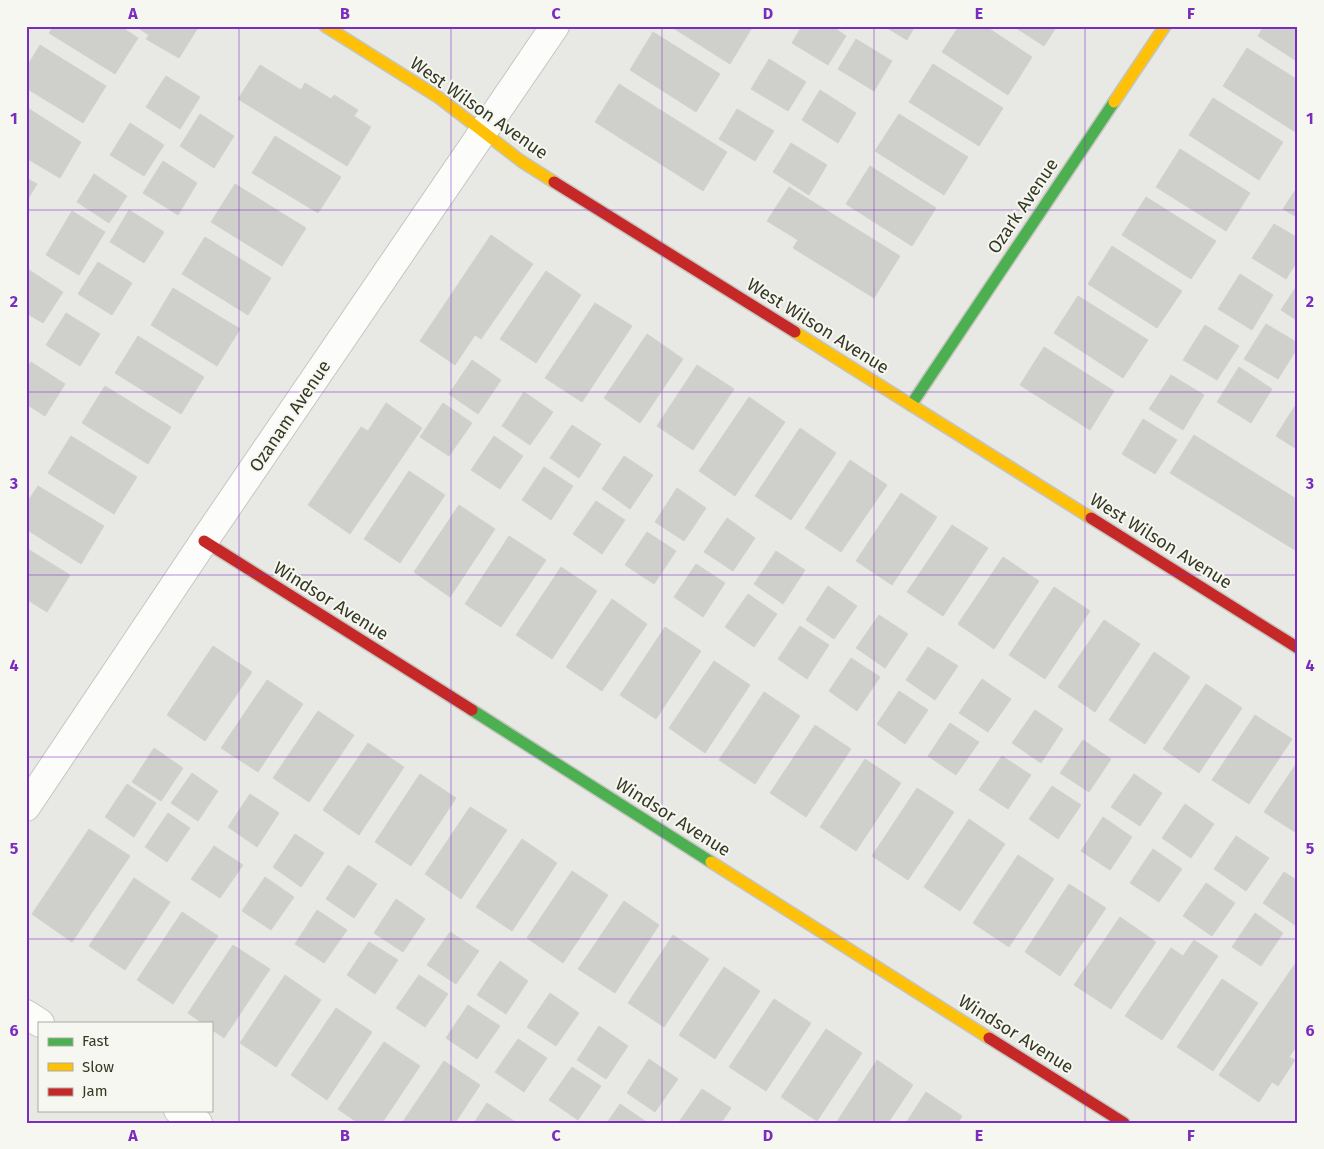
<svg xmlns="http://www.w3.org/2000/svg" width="1324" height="1149" viewBox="0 0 1324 1149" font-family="'Fira Sans',sans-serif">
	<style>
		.building { fill: #cfcfcb; stroke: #d1d1cd }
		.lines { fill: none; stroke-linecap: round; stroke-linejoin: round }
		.street-casing { stroke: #c5c6c1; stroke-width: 30 }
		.fast-casing { stroke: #c5c5c0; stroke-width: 14 }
		.slow-casing { stroke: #c5c5c0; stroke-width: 14 }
		.jam-casing { stroke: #c5c5c0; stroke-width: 14 }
		.street { stroke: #fcfcfb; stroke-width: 28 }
		.fast { stroke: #4caf50; stroke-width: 11 }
		.slow { stroke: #ffc107; stroke-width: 11 }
		.jam { stroke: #c62828; stroke-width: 11 }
		.grid { fill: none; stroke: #7b2cbf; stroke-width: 1; stroke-opacity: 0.55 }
		.labels { text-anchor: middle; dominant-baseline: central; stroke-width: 4; stroke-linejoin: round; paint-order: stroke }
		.street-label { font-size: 18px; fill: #353924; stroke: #f7f7f2 }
		.neatline { fill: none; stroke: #7b2cbf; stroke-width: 2 }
		.grid-label { font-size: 16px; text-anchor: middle; font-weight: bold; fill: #7b2cbf }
	</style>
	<rect width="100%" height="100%" fill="#e8e8e4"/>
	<!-- building -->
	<path class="building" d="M54 26H120L138 38 115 74 49 33Z
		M135 26H199L179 58 146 39 149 35Z
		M670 26H753L730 64Z
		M802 26H832L846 36 828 65 792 43Z
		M884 26H915L907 40Z
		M959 26H985L1032 57 1008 95 942 52Z
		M1013 26H1057L1044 46Z
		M1264 26H1298V62L1258 36Z
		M653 32 720 74 696 112 630 70Z
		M856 39 892 61 874 91 838 69Z
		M40 45 106 86 83 123 26 88V68Z
		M1247 48 1298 80V131L1297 133 1223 86Z
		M769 59 806 82 788 111 751 89Z
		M933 64 1003 108 979 146 909 102Z
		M260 65 301 90 305 83 331 99 334 95 358 110 354 116 371 127 347 166 238 99Z
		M166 76 200 97 180 129 146 107Z
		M619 84 727 152 703 191 595 122Z
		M820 90 856 113 838 143 802 120Z
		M1213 98 1283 142 1259 180 1189 135Z
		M26 107 81 142 60 178 26 158Z
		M737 109 774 131 755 161 719 139Z
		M200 114 234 136 214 168 180 146Z
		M899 114 968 157 944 195 875 151Z
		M130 123 164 145 144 176 110 155Z
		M275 136 341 177 318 213 252 173Z
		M791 143 827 165 809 195 773 172Z
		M1180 149 1250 193 1226 231 1156 187Z
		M163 161 197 183 178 215 143 193Z
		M870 166 936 208 912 246 846 204Z
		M94 174 127 196 109 223 77 202Z
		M26 178 37 184 26 202Z
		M235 184 306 228 282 266 211 222Z
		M1298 186V218L1283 209Z
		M789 187 900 256 874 298 793 248 798 240 767 221Z
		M1146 197 1216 241 1191 279 1122 235Z
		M129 210 164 232 144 263 110 242Z
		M72 211 105 232 79 275 46 255Z
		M1274 224 1298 238V260L1286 279 1252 258Z
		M491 235 533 264 481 339 475 335 455 365 420 341Z
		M205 237 271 278 248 315 182 274Z
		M1112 246 1182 291 1157 328 1088 284Z
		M98 262 132 283 112 315 78 294Z
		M29 270 63 292 43 323 26 313V275Z
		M546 271 581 295 536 363 500 339Z
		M1240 274 1273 295 1252 330 1218 309Z
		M1298 284V321L1281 310Z
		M173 288 240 329 217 366 151 325Z
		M1078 296 1148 340 1123 378 1054 333Z
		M595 303 632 326 582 402 545 378Z
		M66 313 100 334 80 366 46 345Z
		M1266 324 1298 343V347L1278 379 1244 359Z
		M1205 325 1239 346 1217 380 1183 360Z
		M647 334 683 359 640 423 604 398Z
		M138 336 204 377 181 414 115 373Z
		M1044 347 1114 391 1090 430 1020 385Z
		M472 360 501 380 478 414 449 394Z
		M31 362 65 384 45 416 26 404V370Z
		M697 365 734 389 693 450 657 426Z
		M1239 367 1272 389 1251 423 1217 402Z
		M1171 375 1204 395 1183 430 1149 409Z
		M105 386 171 427 148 464 82 423Z
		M524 392 553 412 530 445 502 426Z
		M749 397 785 422 735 496 699 471Z
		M1298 401V450L1276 436Z
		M386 403 422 428 350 534 308 505 361 427 368 431Z
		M443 403 472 423 449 456 420 437Z
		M1143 419 1177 440 1155 474 1122 454Z
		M572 425 601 444 579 478 550 458Z
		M800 428 836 453 791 520 755 496Z
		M1194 435 1298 500V552L1170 473Z
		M71 436 137 477 114 514 48 473Z
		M494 436 523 456 500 489 471 470Z
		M624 456 653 475 630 509 602 489Z
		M850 460 887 485 841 552 805 528Z
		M544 467 573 486 551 520 522 500Z
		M409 471 445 495 400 563 364 539Z
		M38 486 104 526 81 564 26 529V504Z
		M677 488 706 508 684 541 655 522Z
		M901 493 937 517 892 585 856 561Z
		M596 501 625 520 602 554 573 534Z
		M459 505 495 529 450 597 414 572Z
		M727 518 755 538 733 571 704 552Z
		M952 525 988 548 943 616 907 592Z
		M647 532 676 551 654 584 625 565Z
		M509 536 546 560 501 627 465 604Z
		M26 548 70 575 47 612 26 599Z
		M776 551 805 570 783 604 754 584Z
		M1003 557 1039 581 994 649 958 624Z
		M696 564 725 583 703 617 674 597Z
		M561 567 597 591 552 659 516 635Z
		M828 586 857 606 834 639 806 620Z
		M1054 587 1090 611 1045 679 1009 655Z
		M748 594 777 614 754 647 725 627Z
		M612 599 647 624 602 691 566 667Z
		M879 615 908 634 885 668 856 648Z
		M1104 620 1140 644 1095 712 1058 687Z
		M800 626 829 645 807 679 778 659Z
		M665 627 701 651 656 719 620 695Z
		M213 646 252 672 205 741 167 715Z
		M928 647 958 666 935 700 906 680Z
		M1154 652 1190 677 1145 744 1109 720Z
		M851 658 880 677 857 711 829 691Z
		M714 661 750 685 705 753 669 728Z
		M982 679 1011 699 988 732 959 713Z
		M267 680 303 704 258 772 221 748Z
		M1206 684 1242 708 1199 773 1163 749Z
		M899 691 928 710 905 744 877 724Z
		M764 692 800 716 755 784 719 760Z
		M1035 710 1063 729 1041 763 1012 743Z
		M318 711 354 735 309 802 273 778Z
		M1255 715 1292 739 1249 804 1212 780Z
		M950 723 979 742 956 775 928 756Z
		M815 725 851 749 806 817 770 793Z
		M1083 740 1111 759 1089 792 1060 773Z
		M368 743 404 767 359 835 323 810Z
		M154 748 183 768 161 801 132 782Z
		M1002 756 1031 775 1008 809 979 790Z
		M865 759 901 783 856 851 820 827Z
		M1298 761V834L1264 812Z
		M192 773 218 791 198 821 171 803Z
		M420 774 456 798 411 866 375 842Z
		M1134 774 1162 793 1140 826 1111 807Z
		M127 784 156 803 134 837 105 817Z
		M1052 786 1081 805 1058 839 1029 819Z
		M917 788 954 812 908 880 872 856Z
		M250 794 279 813 257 847 228 827Z
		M1185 804 1214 824 1191 858 1162 838Z
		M470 807 507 830 461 899 425 874Z
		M168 813 190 828 167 862 145 847Z
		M1103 817 1132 837 1110 870 1081 851Z
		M969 819 1005 844 960 911 924 887Z
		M89 829 130 856 72 942 32 914Z
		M295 834 324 853 301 887 273 867Z
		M1236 836 1269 858 1246 891 1214 869Z
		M522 839 557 863 512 931 476 907Z
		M214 846 243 865 220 898 191 879Z
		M1153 849 1182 869 1159 902 1130 883Z
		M1018 855 1054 879 1009 947 973 923Z
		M348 865 377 884 354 918 326 899Z
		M572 871 608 895 563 963 527 938Z
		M1284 872 1298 881V921L1295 925 1263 903Z
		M265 877 294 897 271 930 242 911Z
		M134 878 170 902 125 970 89 946Z
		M1206 883 1235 903 1212 936 1183 916Z
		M1069 884 1106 908 1060 976 1025 952Z
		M396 899 425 919 403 952 374 933Z
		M624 901 659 925 615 993 578 969Z
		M317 910 347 930 324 963 295 944Z
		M182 912 218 936 173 1004 137 980Z
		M1255 913 1283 933 1261 966 1232 947Z
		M1120 917 1156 942 1111 1009 1074 985Z
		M450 932 479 951 456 984 427 965Z
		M673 935 709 959 664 1027 628 1003Z
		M1194 940 1218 956 1162 1040 1125 1016 1171 948 1183 956Z
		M369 942 398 960 375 994 347 975Z
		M233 945 270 969 224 1038 211 1029V1023H202L188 1013Z
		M500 961 528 981 506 1014 477 995Z
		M1297 961 1298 1044 1289 1057 1295 1060 1278 1086 1272 1082 1259 1102 1219 1075Z
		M724 967 760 991 715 1059 679 1035Z
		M285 975 321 1000 276 1067 240 1043Z
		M419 975 448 994 425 1027 396 1008Z
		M1222 979 1258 1003 1213 1071 1177 1047Z
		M550 993 579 1013 556 1046 527 1027Z
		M774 999 811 1023 766 1091 729 1067Z
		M468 1005 500 1026 477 1059 446 1038Z
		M336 1008 372 1032 327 1100 291 1075Z
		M599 1026 628 1046 606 1079 577 1060Z
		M826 1029 862 1053 817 1121 781 1097Z
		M518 1039 547 1058 524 1092 495 1072Z
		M384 1042 420 1066 382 1123H358L338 1109Z
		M649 1059 678 1079 655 1112 627 1093Z
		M877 1060 913 1085 888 1123H836Z
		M444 1061 480 1085 455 1123H402Z
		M572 1067 601 1086 578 1120 549 1100Z
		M702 1089 731 1108 721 1123H681L679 1122Z
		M926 1092 962 1116 958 1123H906Z
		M487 1103 517 1123H474Z
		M620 1104 648 1123H607Z"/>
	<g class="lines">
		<defs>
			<path id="street" d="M26 807 204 541 555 26
				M26 1014 40 1023
				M178 1110 198 1123"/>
			<path id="fast" d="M911 405 1114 102
				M472 710 711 862"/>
			<path id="slow" d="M325 26 438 97 521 161 554 182
				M1114 102 1165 26
				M795 332 1091 518
				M711 862 989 1038"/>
			<path id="jam" d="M554 182 795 332
				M1091 518 1298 648
				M204 541 472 710
				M989 1038 1124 1123"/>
		</defs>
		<!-- street casing -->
		<use href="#street" class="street-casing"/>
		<!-- fast casing -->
		<use href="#fast" class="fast-casing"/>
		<!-- slow casing -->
		<use href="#slow" class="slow-casing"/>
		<!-- jam casing -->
		<use href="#jam" class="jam-casing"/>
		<!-- street -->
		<use href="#street" class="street"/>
		<!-- fast -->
		<use href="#fast" class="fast"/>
		<!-- slow -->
		<use href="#slow" class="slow"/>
		<!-- jam -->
		<use href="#jam" class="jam"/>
	</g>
	<!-- grid -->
	<path class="grid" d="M239 26V1123M451 26V1123M662 26V1123M874 26V1123M1085 26V1123M26 210H1298M26 392H1298M26 575H1298M26 757H1298M26 939H1298"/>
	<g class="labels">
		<!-- street labels -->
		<g class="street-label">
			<text transform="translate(479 108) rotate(35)">West Wilson Avenue</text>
			<text transform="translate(1023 206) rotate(-56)">Ozark Avenue</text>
			<text transform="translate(818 326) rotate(32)">West Wilson Avenue</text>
			<text transform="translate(290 416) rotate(-56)">Ozanam Avenue</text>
			<text transform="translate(1161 541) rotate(32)">West Wilson Avenue</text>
			<text transform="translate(331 601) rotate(32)">Windsor Avenue</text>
			<text transform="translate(673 817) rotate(32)">Windsor Avenue</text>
			<text transform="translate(1016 1034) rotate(32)">Windsor Avenue</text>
		</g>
	</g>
	<!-- border -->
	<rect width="1324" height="1149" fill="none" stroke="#f7f7f2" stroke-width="55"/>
	<!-- legend -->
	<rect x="38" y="1022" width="175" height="90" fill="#f7f7f2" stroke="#a9aba0"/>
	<rect x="48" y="1038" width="25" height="8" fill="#4caf50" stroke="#a9aba0"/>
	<text x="82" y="1046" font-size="15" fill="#353924">Fast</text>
	<rect x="48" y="1063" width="25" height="8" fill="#ffc107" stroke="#a9aba0"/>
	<text x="82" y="1072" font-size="15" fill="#353924">Slow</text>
	<rect x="48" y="1088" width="25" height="8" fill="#c62828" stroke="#a9aba0"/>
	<text x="82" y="1096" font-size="15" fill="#353924">Jam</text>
	<rect x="28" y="28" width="1268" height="1094" class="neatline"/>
	<g class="grid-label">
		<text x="133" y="19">A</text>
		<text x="345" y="19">B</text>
		<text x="556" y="19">C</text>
		<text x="768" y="19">D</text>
		<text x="979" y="19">E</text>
		<text x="1191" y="19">F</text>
		<text x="14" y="124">1</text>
		<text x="1310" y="124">1</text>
		<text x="14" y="307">2</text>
		<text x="1310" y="307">2</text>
		<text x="14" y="489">3</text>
		<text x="1310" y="489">3</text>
		<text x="14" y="671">4</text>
		<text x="1310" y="671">4</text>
		<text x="14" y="854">5</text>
		<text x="1310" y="854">5</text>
		<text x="14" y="1036">6</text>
		<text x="1310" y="1036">6</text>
		<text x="133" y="1141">A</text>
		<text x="345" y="1141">B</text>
		<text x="556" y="1141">C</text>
		<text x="768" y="1141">D</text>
		<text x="979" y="1141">E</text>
		<text x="1191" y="1141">F</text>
	</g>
</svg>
